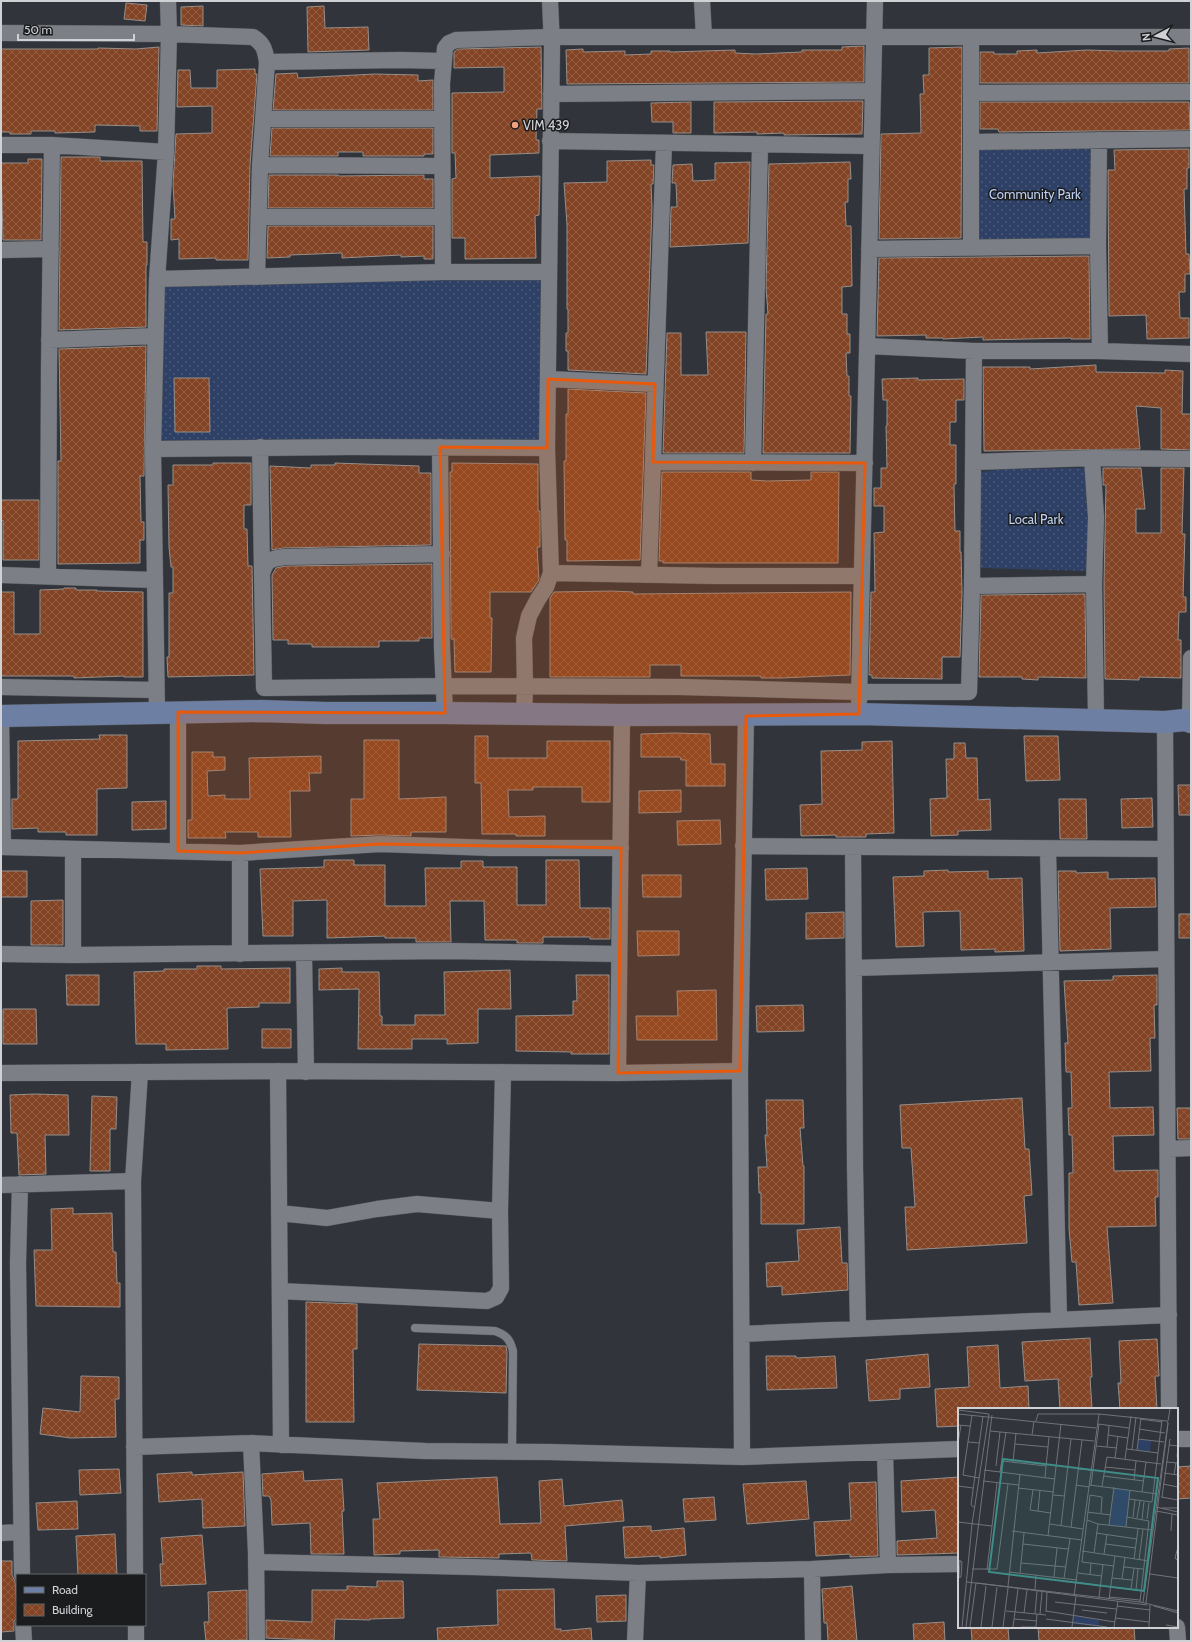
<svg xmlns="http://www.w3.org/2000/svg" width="1192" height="1642" viewBox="0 0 1192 1642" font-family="Cabin,sans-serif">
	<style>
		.grass { fill: url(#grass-dots) }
		.building { fill: url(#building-cross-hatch); stroke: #968e8a }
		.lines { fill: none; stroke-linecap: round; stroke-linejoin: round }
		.lane-casing { stroke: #505257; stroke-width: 9 }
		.street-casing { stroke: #505257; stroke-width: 17 }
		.secondary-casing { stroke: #505257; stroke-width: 23 }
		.lane { stroke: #7c8086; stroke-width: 8 }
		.street { stroke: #7c8086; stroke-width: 16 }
		.secondary { stroke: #6e7fa4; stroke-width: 22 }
		.marked { fill: #e8590c; fill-opacity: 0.2; stroke: #e8590c; stroke-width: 3; stroke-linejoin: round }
		.poi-dot { fill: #f1a17c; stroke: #1a1c1e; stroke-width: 1.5 }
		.labels { text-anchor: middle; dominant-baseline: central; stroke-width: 3; stroke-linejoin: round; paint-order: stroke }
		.poi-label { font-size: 13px; fill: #cfd1d5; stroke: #1a1c1e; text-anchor: start }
		.park-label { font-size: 13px; fill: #becff1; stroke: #1a1c1e }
		.inset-road { fill: none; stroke: #707378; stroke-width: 1 }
		.view { fill: #3f8d88; fill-opacity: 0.15; stroke: #3f8d88; stroke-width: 2 }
		.inset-edge { fill: none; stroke: #cfd1d5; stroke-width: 2 }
	</style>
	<defs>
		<pattern id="grass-dots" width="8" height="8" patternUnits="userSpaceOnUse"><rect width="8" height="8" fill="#2e4065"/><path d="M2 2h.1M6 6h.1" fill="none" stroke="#4b5b7a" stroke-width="1.8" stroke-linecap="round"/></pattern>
		<pattern id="building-cross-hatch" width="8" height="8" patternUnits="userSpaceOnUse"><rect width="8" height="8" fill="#824425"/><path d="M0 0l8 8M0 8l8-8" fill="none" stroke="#935e44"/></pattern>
	</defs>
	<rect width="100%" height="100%" fill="#31343a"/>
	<!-- grass -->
	<path class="grass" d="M1099 140 1098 246 971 247V142Z
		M549 272 547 448 155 445 157 280Z
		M1086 468 1088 571 981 568V472L1003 469Z"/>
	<!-- building -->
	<path class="building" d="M126 3 147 5 145 21 124 19Z
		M203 6V26L181 25V7Z
		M324 6 325 28 368 27 369 50 308 52 307 7Z
		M864 46V82L567 84 566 50 583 49V52L625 51V55L651 54V51H670V52L735 50V53L756 54 802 52V50H842V47Z
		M159 47 157 131H140V126L95 125V132L55 133V131H31V134H10V132H1V49H98V48L136 49Z
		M541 47 542 109H537L536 140H539V153L490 155V178L540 176 539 215 535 216 536 258 465 259V238H452V179L456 178 455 153H452V93L504 92V67L454 68V52L458 49Z
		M962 47 961 238 879 239 881 134 921 133 920 94H924L923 75H929V48Z
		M1189 48V83H980V52H994V54H1017V51L1037 50V53L1087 50 1118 51H1169V49Z
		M255 69V74H257L250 165 248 260H216V258L179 259V239L171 240V219H175L173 184 176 134 212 133V106L177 107 178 70H190L191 88H217V70Z
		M297 73 298 78 375 74 418 75V81L433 80V110H273L276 74Z
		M863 101 862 134 784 135V133L757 134V132L714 133V102Z
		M691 102V133H673V122H652L651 103Z
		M980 102H1189L1190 130 999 132 998 129H980Z
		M272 128H433V154H424V156H363V152H338V156H270Z
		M1189 149V168H1187V189H1184L1186 254H1189L1190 274H1185V292H1179L1180 318H1189V338L1147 339 1146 315 1109 316 1108 170H1115L1114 150Z
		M61 157H100V161H142L143 242H147V265H146V327L59 330Z
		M28 159H42L41 240H3L1 163H28Z
		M651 160V165H654L653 184H651L652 208 646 374 568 370V351H566V333H568V309H567V225L564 183 607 182V161Z
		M750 162 748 243 670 247 671 207H677L676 183H672L673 165 692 164 693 181 715 180V163Z
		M850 162 851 179H848V202H845L846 226H851L852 286 842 287V314H847V334H850V353H846L847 376H849V396H851L850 453H763L766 314H768L766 287 769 164Z
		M269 175H338L339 176 424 175V179H433V208H268Z
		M268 226H433V259H424V256L401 257V255L342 258V253L290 255V257L267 258Z
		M1089 256 1090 339H1071V338L983 340V337L943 339V338H926V335L877 336 879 258Z
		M706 332H746L744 453H663L667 333H681V375H708Z
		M146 346 144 476H140L141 522H144V540H140V563L58 564V461H61L59 349Z
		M1096 365V372L1165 373V370L1183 371 1182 414H1191V450L1161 449V408L1136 406 1140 449 984 451 983 367H1030V369Z
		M174 378H209L210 432H175Z
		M918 378V380L964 379V400H956V422H950V445H956V484H954L955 531H960V552H961L962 592 960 657H942V679L872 678V675H869L871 592H875L874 533 884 532V506H874V488H881V468H887L886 426H887V400H883L882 379Z
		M568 389 646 393 640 560 567 561V540H565L564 461H566V414H568Z
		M213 463H251V505H244V529H247L248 566H252L254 675 168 677 167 657H169V593H173V567H171L169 547 168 485H173V465H213Z
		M335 463 419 466V473H431V545L284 548 272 550 270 466 311 468V465H335Z
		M452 463 538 464V511H540V547H537L539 580 531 592H490V618H492L491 672H455L454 639H451L450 472H452Z
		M1103 468H1141L1145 509H1136V533H1161V468H1184L1182 534H1185L1183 597H1186V612H1179L1178 640H1181V678L1139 677V680L1105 679 1104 584 1106 485H1103Z
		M662 472H751V480L767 481 811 480V472H839L838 563H663V561H659Z
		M1 500H39V560H3V520L1 521Z
		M432 564V638H419V641H379V647H312V644H288V640H273L272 575 276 568 285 566Z
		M64 588H76V590H97V591L143 592V677H124V676L74 678V676H1V592H14V634H40V590L64 589Z
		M611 591 633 592V594L851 592 850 675 780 678H761V676H681V665H650V677H550V598L554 592Z
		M1085 594 1086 678 1038 677V680L1022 679V677H979L981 595Z
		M674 733 710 734 711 764H725V786H686V760H681L680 757H641V734Z
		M99 735H127V788L97 789V835H66V832H38V828L12 829V799H18V741L100 739Z
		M475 736H488V758H547V741H610V802H582V787H533V790H508L509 817 545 816V836H516V834H482L481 783H475Z
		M1024 736H1058L1060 780 1026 781Z
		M364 740H399V799L446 797V832H411V836L379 835 351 836V799H364Z
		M892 741 894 833 866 834V837H836V835L801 836 800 805 822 804 821 751 862 750V742Z
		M954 743H965L966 758H977L978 800 990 799 991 830 958 831V835L931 836 930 799 947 798 946 759H954Z
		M192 752H213V757H225V770L207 771 208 796 225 795V799H250L249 758 321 756V773H309L310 791H290L291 837H258V832H225L226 838H188V820H192Z
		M1178 785H1191V815H1179Z
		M681 790V812L639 813V791Z
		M1152 798 1153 827 1122 828 1121 799Z
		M1059 799H1086L1087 839H1060Z
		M166 801V829L132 830V802Z
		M720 820 721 844 678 845 677 821Z
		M324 860H354V865H385V906H426L425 868H461V861H483V867H517V905H546V860H579L580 908H610V939H590V937H543V943H517V940H485L484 901H450L451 942H416V938H385V936L327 938V900L293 901V936H263L260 869 324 867Z
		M807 868 808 899 766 900 765 869Z
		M948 870V872L988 871V879L1022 878 1024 951 995 952V949L961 950 960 911 923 912 924 946 896 947 893 877 924 876V871Z
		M1 871H27V897H1Z
		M1058 871H1076V873L1108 872V879L1155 878 1156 907 1110 908 1111 949 1060 951Z
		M642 875H681V897H643Z
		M63 900V945H31V901Z
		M844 912V938L806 939V913Z
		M1179 914H1191V938H1179Z
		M637 931H679V955L638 956Z
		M197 966H221V969L290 968V1003H259V1007L227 1008 228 1049 166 1050V1044H136L134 972 164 971V969H197Z
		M342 968V972H379L380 1016H382V1025H415V1015H445L444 972 510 970 511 1009H478V1043L447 1044V1039H412V1049H358L359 989 319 990V969Z
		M66 975H99V1005H67Z
		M576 975H609V1054H571V1052L516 1051V1016L573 1015V1001H577Z
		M1157 975V1005H1154L1155 1038H1150L1151 1071 1109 1072 1110 1108 1153 1107 1154 1135 1113 1136 1114 1171 1158 1170V1197H1155L1156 1226 1107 1227 1113 1303 1079 1305 1076 1262H1072L1069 1229V1173H1073L1072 1135H1069L1068 1108H1072L1071 1072H1066L1065 1043H1068L1064 981 1113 980V976Z
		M716 990 717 1040H637L636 1016H678L677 991Z
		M803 1005 804 1031 757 1032 756 1006Z
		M3 1009H36L37 1044H3Z
		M262 1029H291V1048H262Z
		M35 1094 68 1095 69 1135H45L46 1174 19 1175 17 1133H11L10 1095Z
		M92 1096 117 1097 116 1129H110V1171H90Z
		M1022 1098 1025 1149H1029L1032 1195 1024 1196 1027 1243 907 1250 905 1207H915L911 1148H902L900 1105Z
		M766 1100H803L804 1128H800L803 1166H804V1224H761V1193H759L758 1167H767L765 1135H767Z
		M1177 1108H1191V1139H1178Z
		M73 1208V1214L112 1213 113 1252H116L117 1283H120V1307L36 1306 34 1250H52L51 1209Z
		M840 1227 842 1263H847L848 1290 782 1295V1286L767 1287 766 1263 799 1261 797 1230Z
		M306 1302 357 1304V1349H353L354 1422H306Z
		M1090 1338 1092 1377H1090L1092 1409H1060L1058 1379 1025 1381 1022 1342Z
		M1157 1339 1159 1376H1155L1157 1409H1120L1118 1383H1121L1119 1341Z
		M419 1344 506 1346 507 1352 506 1393 417 1390Z
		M998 1345 1000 1388 1028 1386 1029 1409H959V1426L937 1427 935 1389 969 1387 967 1347Z
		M928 1354 930 1387 900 1389V1399L869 1401 866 1360Z
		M766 1356H796V1358L835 1356 837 1388 767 1390Z
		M81 1376 119 1377V1399H115L116 1437 71 1438 40 1434 43 1408 80 1412Z
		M1191 1466V1498L1177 1499V1467Z
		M119 1469 121 1493 80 1495 79 1470Z
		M303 1471 304 1481 342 1479 344 1511H342L344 1554H311L310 1523 272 1525 271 1500 269 1496H263L262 1474Z
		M192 1472V1475L243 1472 245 1526 203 1528 202 1499 159 1502 157 1474Z
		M497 1477 500 1524 541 1523 539 1481 562 1479 564 1506 622 1500 624 1521 565 1526 567 1561 532 1560 531 1553 499 1554V1558L439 1557V1550L400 1551V1554L374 1555 373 1519H380L377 1483Z
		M959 1477V1553L897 1555V1541L937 1538 935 1510 902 1512 901 1481Z
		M806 1481 809 1519 747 1524 743 1484Z
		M876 1482 878 1556 850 1557V1554L816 1556 814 1522 851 1520 849 1483Z
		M714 1497 716 1520 685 1522 683 1499Z
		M77 1501 78 1529 38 1530 36 1503Z
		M651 1526V1531L684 1528 686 1555 660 1558V1556L625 1558 623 1527Z
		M115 1534 117 1575H78L76 1536Z
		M202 1535 206 1584 161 1586 160 1564H163L161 1538Z
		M1 1561H12V1575L15 1581 17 1610V1618L14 1621V1631L1 1632Z
		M377 1581H403L404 1618 370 1619V1620L335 1619 334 1641 266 1638V1620L312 1622V1590H347V1586L377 1587Z
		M852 1586 857 1641H828L827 1623H824L822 1589Z
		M554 1589 555 1629H561V1631L591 1628 592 1641H438L437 1628 498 1625 497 1590Z
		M247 1590V1640L206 1641 204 1622H209L208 1592Z
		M626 1595V1621L597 1622 596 1596Z
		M944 1622 945 1641H914L913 1624Z
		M971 1627H1008L1009 1641H972Z
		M1038 1627H1134L1135 1641H1039Z"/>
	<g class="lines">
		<defs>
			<path id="lane" d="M415 1328 495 1331C506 1335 510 1339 513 1351L512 1452"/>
			<path id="street" d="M702 1 704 37
				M1 33 169 34 253 37C264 44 265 50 267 62L260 165 257 277
				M971 37V247
				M267 62 400 60 443 61
				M971 93 1191 92
				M551 94 873 91
				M263 119H442
				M1099 140 1098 246 1100 351
				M550 141 871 146
				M971 142 1191 139
				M1 145H52L166 152
				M260 165 442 166
				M259 217H443
				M869 249 1098 246
				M1 250 51 249
				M443 272 442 83 445 48 449 43 456 40 551 37H1191
				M157 279 443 272H549
				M49 340 155 336
				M867 346 974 351H1100L1191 354
				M548 379 655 384
				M260 447 262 573
				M440 447 442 648 445 713
				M153 449 350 447 547 448
				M1092 458 1096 517 1094 584 1096 719
				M653 462 865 463
				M974 462 1092 458 1191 459
				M753 463 760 145
				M442 554 284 557C270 559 266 560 262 574L264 688 444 686 681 687 859 692H969L972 586 974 351
				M551 573 717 576H862
				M1 575 154 580
				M649 575 664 143
				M48 576 49 367 52 145
				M972 586 1094 584
				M1 687 156 690
				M859 701 875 1
				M178 712V851
				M157 713 153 449 157 279 166 152 169 34 168 1
				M524 714 525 687 524 638 529 616 538 599 546 587 551 573 547 448 552 45 550 1
				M1 716 3 847
				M1165 722 1169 1409
				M1190 722 1191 658
				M743 846 1165 849
				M1 847 240 853 380 844 492 848H621
				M853 847 855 1166 858 1329
				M1048 849 1059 1320
				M1 954 73 955 447 951 619 954
				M240 954V853
				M304 954 306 1072
				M73 955V849
				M854 968 1166 959
				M278 1071 281 1445
				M1 1073 278 1071 618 1073 740 1071
				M618 1073 622 715
				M1168 1149 1191 1148
				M20 1184 18 1263 22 1575
				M1 1185 133 1181
				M279 1213 327 1218 377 1209 417 1204 500 1211
				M280 1291 487 1301 496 1297 501 1288 500 1211 503 1072
				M742 1334 1169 1315
				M1177 1439H1191
				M251 1443 256 1553 257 1641
				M134 1447 251 1443 425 1451 549 1452 742 1457 959 1449
				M885 1452 888 1565
				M742 1457 740 1071 746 716
				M1 1533 21 1532
				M256 1562 473 1567 638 1573 812 1569 888 1565 959 1564
				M812 1569 813 1641
				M135 1575 133 1181 140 1072
				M23 1625 24 1641
				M136 1625V1641
				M1177 1627 1178 1641
				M635 1641 638 1573"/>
			<path id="secondary" d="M1 716 261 711 325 713H445L622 715 859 714 1165 722 1185 720 1191 722"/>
		</defs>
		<!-- lane casing -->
		<use href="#lane" class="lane-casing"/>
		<!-- street casing -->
		<use href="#street" class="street-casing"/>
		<!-- secondary casing -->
		<use href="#secondary" class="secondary-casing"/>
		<!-- lane -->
		<use href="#lane" class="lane"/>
		<!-- street -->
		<use href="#street" class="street"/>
		<!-- secondary -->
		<use href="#secondary" class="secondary"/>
	</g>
	<!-- marked area -->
	<path class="marked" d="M548 379 655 384 653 462 865 463 859 714 746 716 740 1071 618 1073 621 848 380 844 240 853 178 851V712L445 713 440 447 547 448Z"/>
	<!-- markers -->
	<circle class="poi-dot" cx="515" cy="125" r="4"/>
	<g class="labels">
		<!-- poi labels -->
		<g class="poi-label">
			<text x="523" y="125">VIM 439</text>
		</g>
		<!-- park labels -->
		<g class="park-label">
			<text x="1035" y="194">Community Park</text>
			<text x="1036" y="519">Local Park</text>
		</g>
	</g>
	<!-- overview -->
	<g transform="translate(958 1408)">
		<rect width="220" height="220" fill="#31343a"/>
		<path d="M180 31 193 33 192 44 179 42ZM156 80 172 82 168 119 152 117ZM116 208 141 212V218L115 216Z" fill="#2e4065"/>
		<path class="inset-road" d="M0 2 31 6M0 6 138 20M14 7 5 67 21 70M182 11 204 14M78 13 80 6H141M210 13 212 1M140 16 171 20M0 17 12 18M181 21 207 25M32 23 136 33M74 27 76 13M150 27 170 30M180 31 206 34M10 34 22 35M0 35 3 17M57 36 90 39M211 37 220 38 219 49M138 38 159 40M149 39 151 18M169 41 200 45M174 42 178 9M179 42 183 10M157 50 160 28M167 51 173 8M44 53 88 58M55 54 58 25M208 54 220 55M38 58 42 24M147 59 177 62M120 61 133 62M26 62 97 71M42 64 48 24M206 65 220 67M216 67 218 55M145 68 186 73M87 69 91 29M176 72 178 53M25 73 61 77M205 76 220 79M118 77 131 79M131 77 200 86M133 77 141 16M0 78 15 80M144 78 149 49 203 56M60 80 96 84M75 82 72 102 93 105M184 84 188 54M95 87 107 88M203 89 220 92M204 89 212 31M171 91 194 94 204 12M198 99 220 104M17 100 13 97 25 8M204 100H220M80 103 82 82M198 103 220 107M129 104 153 107M143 105 144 89 132 87 124 154 156 158M169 109 191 113 182 194M175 109 177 92M179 110 182 93M184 111 186 94M189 111 191 95M129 112 140 116 195 122M0 114 34 118M92 116 125 121M151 117 156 79M103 118 113 31M113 119 124 32M168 119 172 82M54 123 124 132M213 123 214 106M138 125 179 131M90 128 103 16M65 136 110 141M148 136 178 140M220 139 217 150 220 153M124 143 191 153M136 145 140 116M146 146 149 126M176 151 180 121M0 152 4 154 3 169 0 170M181 152 185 121M63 155 108 159M166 159 185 161M14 161H39L50 76M29 162 39 75M51 164 119 172M62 165 66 125M120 165 144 168M192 166 220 170M132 167 133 155M96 169 99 140M1 170 2 152M106 170 112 131M154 170 174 172M164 171 167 149M9 174 182 194 220 203M118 174 143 178M19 175 189 197M50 178 62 66M153 179 187 183M77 181 78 167M173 181 176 160M178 182 180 161M116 188 141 6 209 13 210 15M141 189 145 157M151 189 182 192M151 191 157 148M97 194 158 201M185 194 210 15M188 195 210 15M159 198 192 202M196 198 220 205M124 202 149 205M48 203 88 207M88 203 157 214M88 204 89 184M66 205 69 182M77 206 79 183M82 206 84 184M157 210 191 214M56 211 79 213M88 211 149 219M208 217 220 219M4 219 14 116 31 6M8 219 34 7M12 219 18 175M23 219 28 178M34 219 39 179M45 219 50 180M55 219 60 181M63 219H78M78 219 79 206M114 219 118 188M156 219 160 193M191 219 192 197"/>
		<path class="view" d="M45 51 200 70 186 183 31 164Z"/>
		<rect width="220" height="220" class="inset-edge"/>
	</g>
	<!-- border -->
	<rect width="1192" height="1642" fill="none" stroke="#cfd1d5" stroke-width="4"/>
	<!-- legend -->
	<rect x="16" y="1574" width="130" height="52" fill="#1a1c1e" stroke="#626467"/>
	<rect x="24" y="1587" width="20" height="6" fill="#6e7fa4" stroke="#626467"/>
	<text x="52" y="1594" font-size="12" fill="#cfd1d5">Road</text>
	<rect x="24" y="1604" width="20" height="12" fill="url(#building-cross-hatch)" stroke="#626467"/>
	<text x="52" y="1614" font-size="12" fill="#cfd1d5">Building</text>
	<!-- north arrow -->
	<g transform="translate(1156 36) rotate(263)" stroke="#1a1c1e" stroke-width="3" paint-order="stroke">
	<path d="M0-3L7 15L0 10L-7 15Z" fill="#cfd1d5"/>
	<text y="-6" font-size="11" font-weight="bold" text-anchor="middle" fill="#cfd1d5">N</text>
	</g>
	<!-- scale -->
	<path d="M18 34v6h116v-6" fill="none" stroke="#cfd1d5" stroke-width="2"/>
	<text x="24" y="34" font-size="12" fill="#cfd1d5" stroke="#1a1c1e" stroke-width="3" paint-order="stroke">50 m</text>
</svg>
